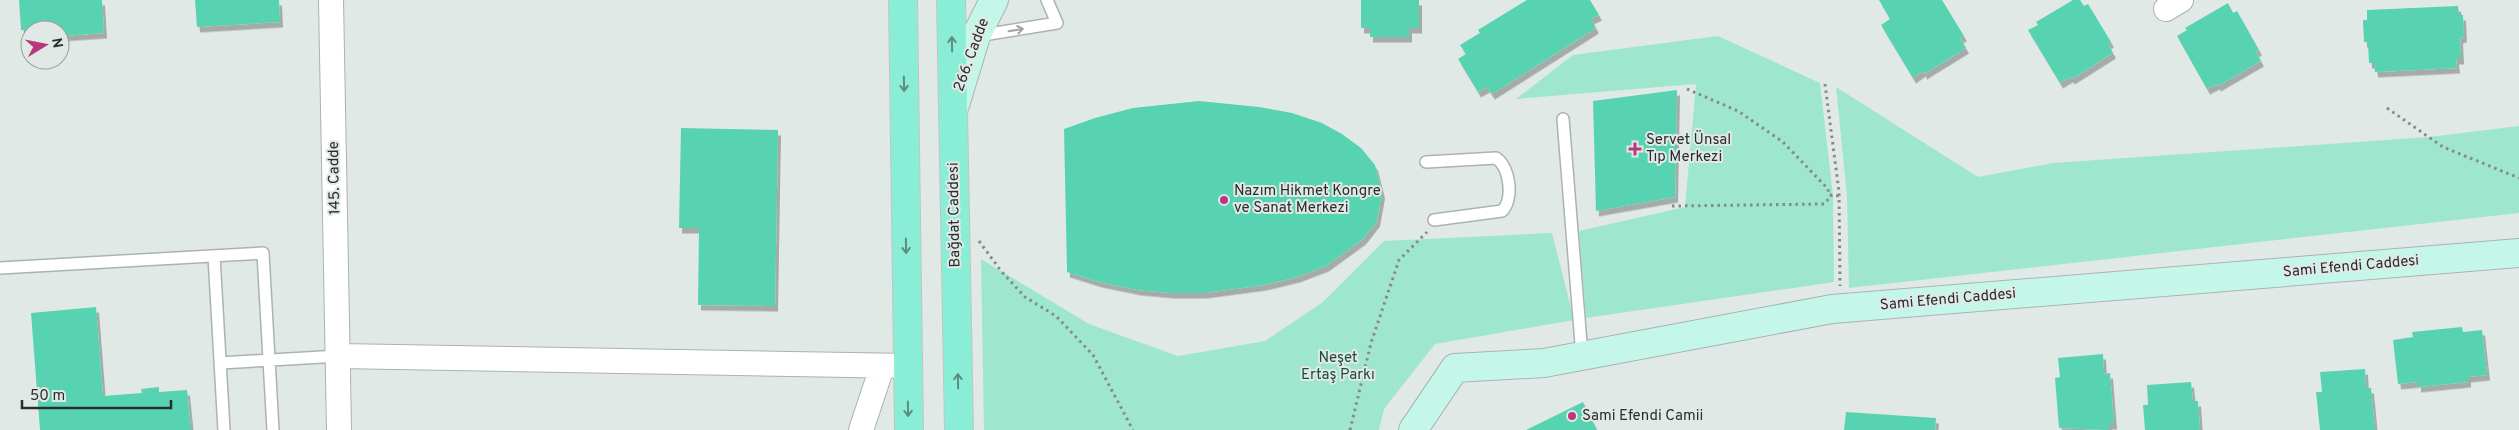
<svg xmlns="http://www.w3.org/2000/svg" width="2519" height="430" viewBox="0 0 2519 430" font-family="Overpass,sans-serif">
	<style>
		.green { fill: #9fe6cf }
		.building { fill: #58d3b1; filter: url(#shadow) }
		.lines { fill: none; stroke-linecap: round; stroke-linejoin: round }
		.service-casing { stroke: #abb3b0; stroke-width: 14 }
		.minor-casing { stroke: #abb3b0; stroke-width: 26 }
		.secondary-casing { stroke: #abb3b0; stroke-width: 30 }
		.primary-casing { stroke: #c4c4c4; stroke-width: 30 }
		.path { stroke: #858a88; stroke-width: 3; stroke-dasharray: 2.5 4; stroke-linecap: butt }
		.service { stroke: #fff; stroke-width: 11 }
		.minor { stroke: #fff; stroke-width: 24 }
		.secondary { stroke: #c4f7ea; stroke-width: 28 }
		.primary { stroke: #8aeed6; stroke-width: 28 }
		.oneway { stroke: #a0a0a0 }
		.oneway2 { stroke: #5a8e81 }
		.poi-dot { fill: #ba377d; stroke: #e1e9e6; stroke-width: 2 }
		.labels { text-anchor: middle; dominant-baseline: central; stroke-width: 4; stroke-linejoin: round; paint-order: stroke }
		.street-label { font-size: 15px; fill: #2b2d2c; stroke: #e1e9e6 }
		.poi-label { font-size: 15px; fill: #2b2d2c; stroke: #e1e9e6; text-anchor: start }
		.park-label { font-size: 15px; fill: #194d3f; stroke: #e1e9e6 }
	</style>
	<defs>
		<filter id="shadow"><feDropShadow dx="3" dy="5.5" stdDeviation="0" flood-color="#0004"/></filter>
	</defs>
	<rect width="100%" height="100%" fill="#e1e9e6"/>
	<!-- green -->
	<path class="green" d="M1718 36 1820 83 1833 195 1834 282 1586 318 1579 231 1685 207 1696 84 1516 99 1573 55Z
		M1836 87 1978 177 2053 163 2429 137 2519 126V213L1849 288 1847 196Z
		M1552 233 1574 320 1435 344 1384 409 1379 430H984L981 259 1089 324 1178 356 1265 341 1323 302 1384 241Z"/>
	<!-- building -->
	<path class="building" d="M19 0H102L104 33 60 36V30H21Z
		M195 0H279L280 22 197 27Z
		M1361 0H1419V28H1409V37H1370V28H1361Z
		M1527 0H1590L1599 15 1591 19 1596 28 1492 94 1487 87 1478 92 1458 59 1466 54 1460 45 1480 33 1478 30Z
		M1879 0H1942L1964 36 1960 38 1966 48 1924 74 1923 71 1913 78 1881 25 1890 19Z
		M2073 0H2080L2084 6 2088 4 2111 42 2108 44 2113 53 2072 79 2070 77 2060 83 2028 30 2038 25 2036 22Z
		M2228 3 2233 13 2237 11 2259 50 2256 52 2261 61 2218 86 2217 84 2207 89 2177 36 2187 30 2185 28Z
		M2458 6 2459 15H2463L2464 37 2460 38 2461 59H2456L2457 68 2375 72 2374 63H2369L2368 42H2364L2363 20H2367V10Z
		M1677 90 1675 197 1596 211 1593 101Z
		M1199 101 1259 107 1292 113 1322 123 1342 134 1361 148 1375 165 1382 193 1377 221 1363 239 1326 266 1297 277 1264 285 1204 293H1171L1138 290 1099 282 1067 272 1064 129 1095 118 1133 108Z
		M681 128 778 130 775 306 698 305 699 228H679Z
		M96 307 103 396 142 393 141 389 159 387V392L187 390 191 430H40L31 313Z
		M2462 327 2463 332 2482 330 2487 375 2468 377V382L2418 387V382L2398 384 2393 340 2413 337 2412 332Z
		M2103 354 2104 374 2110 373 2114 424H2109V430L2059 428 2055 378 2060 377 2058 358Z
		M2365 369 2366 388H2371L2375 430H2320L2316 392H2322L2320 372Z
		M2191 382 2193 401H2198L2200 430H2145L2143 405H2148L2147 385Z
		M1583 402 1597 430H1526Z
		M1846 412 1936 418 1935 430H1844Z"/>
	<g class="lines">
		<defs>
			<path id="service" d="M977 36 1057 23 1047 0
				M1563 119 1582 356
				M1426 162 1496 158C1510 167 1514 199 1502 211L1434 220
				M214 256 224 430
				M0 268 263 253 273 430
				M220 363 339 356"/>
			<path id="minor" d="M331 0 339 430
				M2166 9 2181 0
				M339 356 908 366
				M861 430 882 367"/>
			<path id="secondary" d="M955 105 976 36 994 0
				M1413 430 1455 368 1544 363 1832 309 2519 253"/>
			<path id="primary" d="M903 0 909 430
				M951 0 959 430"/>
		</defs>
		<!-- service casing -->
		<use href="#service" class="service-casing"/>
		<!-- minor casing -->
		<use href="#minor" class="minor-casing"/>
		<!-- secondary casing -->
		<use href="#secondary" class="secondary-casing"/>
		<!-- primary casing -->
		<use href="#primary" class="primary-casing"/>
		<!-- path -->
		<path class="path" d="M1825 84 1839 192 1840 286
			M1687 89 1738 111 1783 142 1828 189 1829 195 1839 196
			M2387 108 2443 147 2519 178
			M1672 206 1824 204 1832 195
			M979 241 1001 271 1025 297 1056 316 1093 355 1133 430
			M1350 430 1371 343 1399 260 1427 232"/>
		<!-- service -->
		<use href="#service" class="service"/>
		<!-- minor -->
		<use href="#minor" class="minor"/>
		<!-- secondary -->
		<use href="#secondary" class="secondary"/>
		<!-- primary -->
		<use href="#primary" class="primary"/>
	</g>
	<!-- one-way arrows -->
	<defs><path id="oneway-shaft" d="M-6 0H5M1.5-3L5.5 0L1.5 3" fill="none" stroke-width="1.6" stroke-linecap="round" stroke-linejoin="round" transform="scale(1.25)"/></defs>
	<use class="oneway" href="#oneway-shaft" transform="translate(1016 30) rotate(-9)"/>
	<g class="oneway2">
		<use href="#oneway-shaft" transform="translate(952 44) rotate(-91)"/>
		<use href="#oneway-shaft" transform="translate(904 84) rotate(89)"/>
		<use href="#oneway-shaft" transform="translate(906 246) rotate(89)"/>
		<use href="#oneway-shaft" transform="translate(958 381) rotate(-91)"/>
		<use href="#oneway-shaft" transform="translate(908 409) rotate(89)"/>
	</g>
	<!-- markers -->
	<g class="poi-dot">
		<path d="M1632.5 141.5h5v5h5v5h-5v5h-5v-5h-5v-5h5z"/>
		<circle cx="1224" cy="200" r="5"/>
		<circle cx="1572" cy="416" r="5"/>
	</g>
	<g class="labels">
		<!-- street labels -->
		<g class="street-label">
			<text transform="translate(972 55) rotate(-70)">266. Cadde</text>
			<text transform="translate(335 178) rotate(-91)">145. Cadde</text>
			<text transform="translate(955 215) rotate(-91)">Bağdat Caddesi</text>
			<text transform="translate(2351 267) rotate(-5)">Sami Efendi Caddesi</text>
			<text transform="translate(1948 300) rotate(-5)">Sami Efendi Caddesi</text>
		</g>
		<!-- poi labels -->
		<g class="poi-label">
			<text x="1646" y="140">Servet Ünsal<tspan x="1646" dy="17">Tıp Merkezi</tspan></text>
			<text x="1234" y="191">Nazım Hikmet Kongre<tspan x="1234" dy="17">ve Sanat Merkezi</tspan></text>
			<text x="1582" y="416">Sami Efendi Camii</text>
		</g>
		<!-- park labels -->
		<g class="park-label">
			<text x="1338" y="358">Neşet<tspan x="1338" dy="17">Ertaş Parkı</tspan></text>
		</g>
	</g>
	<!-- north arrow -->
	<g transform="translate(45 45) rotate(80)"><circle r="24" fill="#e1e9e6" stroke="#989e9c"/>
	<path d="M0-4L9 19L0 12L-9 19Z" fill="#ba377d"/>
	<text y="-8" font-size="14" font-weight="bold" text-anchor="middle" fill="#2b2d2c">N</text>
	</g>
	<!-- scale -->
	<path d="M22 400v8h149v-8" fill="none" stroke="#2b2d2c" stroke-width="2.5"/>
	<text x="30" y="400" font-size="15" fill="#2b2d2c" stroke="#e1e9e6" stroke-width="4" paint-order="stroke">50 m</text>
</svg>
